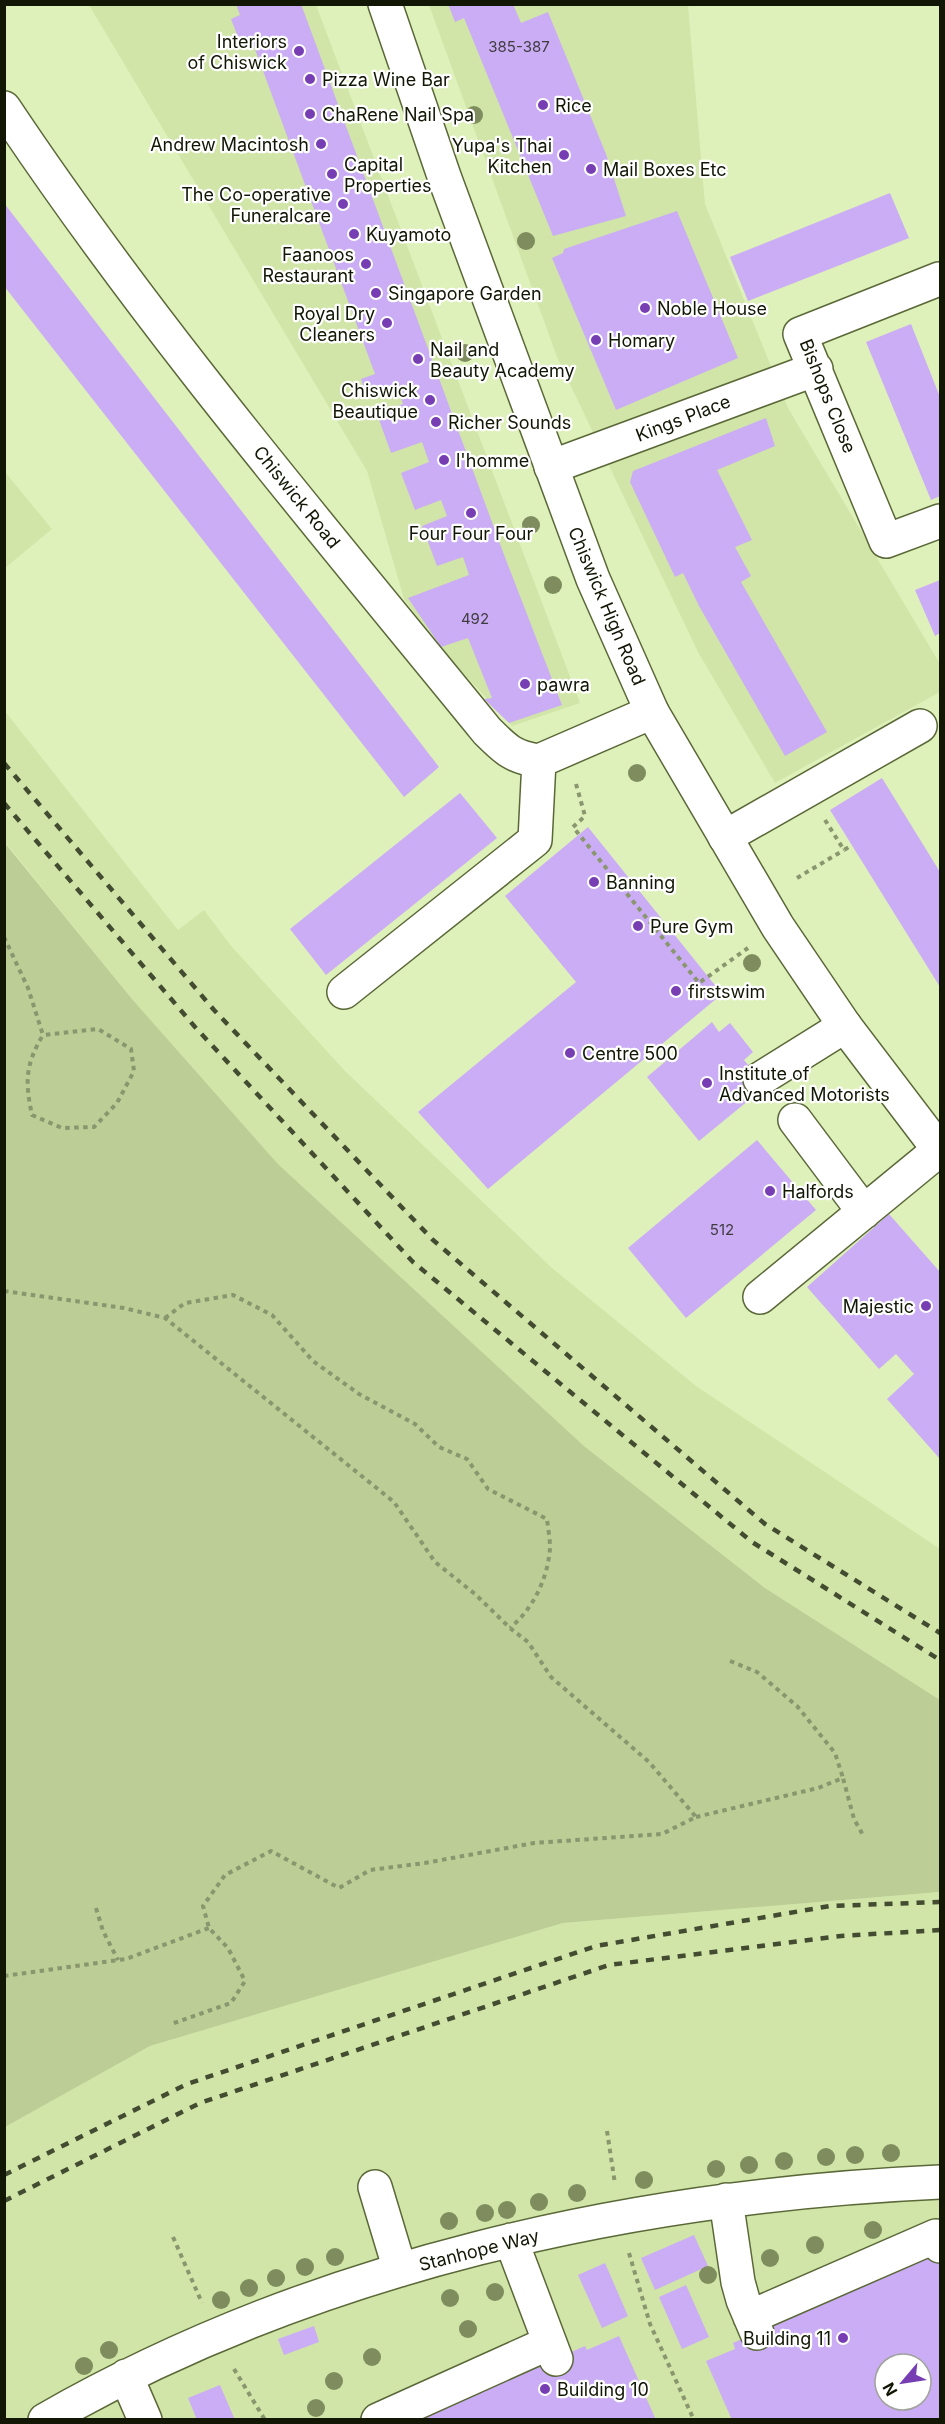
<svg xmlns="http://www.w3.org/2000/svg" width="945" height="2424" viewBox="0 0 945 2424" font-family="Inter,sans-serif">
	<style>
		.built { fill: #d1e5a8; fill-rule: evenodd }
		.green { fill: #bcce96 }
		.building { fill: #caadf4; fill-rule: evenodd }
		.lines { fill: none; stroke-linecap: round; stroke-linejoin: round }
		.minor-casing { stroke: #5a6838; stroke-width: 36 }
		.major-casing { stroke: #5a6838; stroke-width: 36 }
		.path { stroke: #89966e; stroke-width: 4; stroke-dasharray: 4.5 4.5; stroke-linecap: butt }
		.minor { stroke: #fff; stroke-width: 33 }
		.major { stroke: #fff; stroke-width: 33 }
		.rail { stroke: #434c31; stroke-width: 4.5; stroke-dasharray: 8 8; stroke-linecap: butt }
		.tree { fill: #7f8d5e }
		.poi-dot { fill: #773db3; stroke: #fff; stroke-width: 2 }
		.labels { text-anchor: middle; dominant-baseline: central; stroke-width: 4.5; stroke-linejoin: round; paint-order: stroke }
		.number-label { font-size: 15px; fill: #3f3c40 }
		.poi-label { font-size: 18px; fill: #111704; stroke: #fff; text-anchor: start }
		.street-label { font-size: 18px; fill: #111704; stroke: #fff }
	</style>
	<rect width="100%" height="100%" fill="#dff1ba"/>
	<!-- built -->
	<path class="built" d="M89 5H316L580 703 512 726 442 650 404 599 367 471Z
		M429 5H688L705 204 788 408 940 664V692L775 783 698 652 557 357Z
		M5 472 52 529 5 568H4Z
		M4 710 178 930 204 910 232 947 344 1070 552 1268 696 1386 940 1549V1700L765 1588 584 1446 278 1164 132 999 5 842Z
		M940 1892V2419H5L4 2127 150 2046 563 1923ZM885 2364H921V2400H885Z"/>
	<!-- green -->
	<path class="green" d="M4 842 132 999 278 1164 584 1446 765 1588 940 1700V1892L563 1923 150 2046 5 2127Z"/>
	<!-- building -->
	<path class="building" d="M236 4H301L503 552 562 705 509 723 484 699 492 698 468 638 441 647 408 598 469 575 463 557 437 566 422 526 447 516 441 500 415 510 401 473 429 462 422 442 391 453 377 414 403 404 397 386 367 397 361 379 375 374 252 41 241 45 231 19 240 15Z
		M448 4H513L521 23 548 12 606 154 626 216 553 236 464 18 455 22Z
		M890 193 909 238 748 301 730 257Z
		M4 203 439 767 404 797 4 286Z
		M677 211 738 358 616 410 552 258 563 253 564 249Z
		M911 324 940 397V496L931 500 866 342Z
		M766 418 775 446 717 470 752 540 735 547 751 576 741 582 827 732 785 756 699 606 683 573 675 577 630 482 633 471Z
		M940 580V633L935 636 915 590Z
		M882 778 940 872V987L830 810Z
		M460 793 497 838 326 975 290 929Z
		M588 827 722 994 488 1189 418 1112 576 982 505 896Z
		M712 1022 719 1032 730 1023 753 1052 744 1060 766 1086 699 1141 647 1077Z
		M757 1140 816 1210 686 1318 628 1248Z
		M889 1214 940 1272V1459L887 1399 914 1374 896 1354 879 1369 807 1287Z
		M694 2235 708 2266 655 2290 641 2258Z
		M940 2253V2420H732L706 2361 735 2349 733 2343ZM885 2364H921V2400H885Z
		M605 2263 628 2316 602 2328 578 2275Z
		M686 2285 709 2337 682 2349 659 2297Z
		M314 2326 319 2342 284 2355 278 2339Z
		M619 2336 656 2420H417L585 2346 587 2350Z
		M220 2385 235 2420H197L188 2398Z"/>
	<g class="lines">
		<defs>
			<path id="minor" d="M4 108C150 327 321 527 487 731 506 750 513 757 539 761L652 712
				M939 279 800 334 886 541 940 521
				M551 467 816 369
				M725 837 920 726
				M344 992 535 840 539 761
				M760 1079 845 1026
				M795 1120 864 1212
				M760 1297 939 1150
				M375 2187 400 2270
				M726 2200 738 2282 743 2300 757 2333
				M511 2240 556 2359
				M750 2317 936 2236 940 2246
				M126 2376 145 2420
				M45 2420C316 2265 632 2196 940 2182
				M378 2420 549 2343"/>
			<path id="major" d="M385 4 445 179 593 579 652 712 778 927 845 1026 940 1151"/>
		</defs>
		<!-- minor casing -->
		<use href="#minor" class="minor-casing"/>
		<!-- major casing -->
		<use href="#major" class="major-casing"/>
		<!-- path -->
		<path class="path" d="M576 784 585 816 573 827 699 983 748 948
			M825 820 844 850 852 845
			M797 878 844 850
			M4 937 28 988 43 1035C25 1065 25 1082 32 1115L62 1128 94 1127 117 1103 134 1071 131 1049 98 1029 43 1035
			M4 1291 124 1308 165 1318 394 1502 435 1562 475 1594 510 1628 528 1642 551 1677 649 1762 696 1817 662 1834 534 1843 425 1863 370 1870 339 1888 271 1851 225 1875 203 1906 209 1928 228 1948 245 1981 231 2003 171 2024
			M165 1318 185 1303 233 1295 272 1315 313 1361 359 1394 415 1424 439 1447 467 1459 488 1489 547 1519C548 1528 550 1539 550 1548 548 1578 533 1609 510 1628
			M730 1661 757 1672 797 1706 835 1753 843 1778
			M696 1817 818 1788 843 1778 854 1819 863 1835
			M96 1908 103 1931 118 1960
			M4 1976 126 1959 209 1928
			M607 2131 615 2184
			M173 2237 202 2303
			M629 2253 650 2324 694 2420
			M234 2369 265 2420"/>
		<!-- minor -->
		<use href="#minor" class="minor"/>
		<!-- major -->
		<use href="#major" class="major"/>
		<!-- rail -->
		<path class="rail" d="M4 763 214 1010 433 1240 765 1524 940 1633
			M4 803 195 1027 413 1262 752 1542 940 1660
			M4 2175 187 2084 596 1946 830 1906 940 1902
			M4 2201 200 2103 609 1965 841 1936 940 1930"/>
	</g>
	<!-- trees -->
	<g class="tree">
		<circle cx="474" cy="115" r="9"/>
		<circle cx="526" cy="241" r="9"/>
		<circle cx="465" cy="353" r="9"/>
		<circle cx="531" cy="525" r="9"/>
		<circle cx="553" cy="585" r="9"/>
		<circle cx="637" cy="773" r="9"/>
		<circle cx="752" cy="963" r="9"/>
		<circle cx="891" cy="2153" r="9"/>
		<circle cx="855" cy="2155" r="9"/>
		<circle cx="826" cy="2157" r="9"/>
		<circle cx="784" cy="2161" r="9"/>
		<circle cx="749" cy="2165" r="9"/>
		<circle cx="716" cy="2169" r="9"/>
		<circle cx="644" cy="2180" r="9"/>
		<circle cx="577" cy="2193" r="9"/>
		<circle cx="539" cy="2202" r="9"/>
		<circle cx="507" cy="2210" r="9"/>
		<circle cx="485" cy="2213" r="9"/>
		<circle cx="449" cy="2221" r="9"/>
		<circle cx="873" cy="2230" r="9"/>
		<circle cx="815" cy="2245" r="9"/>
		<circle cx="335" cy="2257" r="9"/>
		<circle cx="770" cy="2258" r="9"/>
		<circle cx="305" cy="2267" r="9"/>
		<circle cx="708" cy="2275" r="9"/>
		<circle cx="276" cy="2278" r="9"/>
		<circle cx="249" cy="2288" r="9"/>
		<circle cx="495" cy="2292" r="9"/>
		<circle cx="450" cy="2298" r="9"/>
		<circle cx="221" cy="2300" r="9"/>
		<circle cx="468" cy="2329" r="9"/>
		<circle cx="109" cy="2350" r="9"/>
		<circle cx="372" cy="2357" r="9"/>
		<circle cx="84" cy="2366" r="9"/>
		<circle cx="334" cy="2381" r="9"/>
		<circle cx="316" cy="2408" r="9"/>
	</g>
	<!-- markers -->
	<g class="poi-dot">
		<circle cx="299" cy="51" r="6"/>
		<circle cx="310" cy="79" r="6"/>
		<circle cx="543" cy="105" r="6"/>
		<circle cx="310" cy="114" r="6"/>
		<circle cx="321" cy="144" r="6"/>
		<circle cx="564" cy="155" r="6"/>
		<circle cx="591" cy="169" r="6"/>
		<circle cx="332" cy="174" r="6"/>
		<circle cx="343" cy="204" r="6"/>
		<circle cx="354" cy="234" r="6"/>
		<circle cx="366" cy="264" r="6"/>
		<circle cx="376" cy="293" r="6"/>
		<circle cx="645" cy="308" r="6"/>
		<circle cx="387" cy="323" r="6"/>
		<circle cx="596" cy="340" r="6"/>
		<circle cx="418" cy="359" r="6"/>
		<circle cx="430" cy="400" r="6"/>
		<circle cx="436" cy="422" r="6"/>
		<circle cx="444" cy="460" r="6"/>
		<circle cx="471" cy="513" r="6"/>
		<circle cx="525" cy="684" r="6"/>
		<circle cx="594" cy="882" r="6"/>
		<circle cx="638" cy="926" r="6"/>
		<circle cx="676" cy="991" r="6"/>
		<circle cx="570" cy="1053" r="6"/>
		<circle cx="707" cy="1083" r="6"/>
		<circle cx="770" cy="1191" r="6"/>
		<circle cx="926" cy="1306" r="6"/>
		<circle cx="843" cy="2338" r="6"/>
		<circle cx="545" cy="2389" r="6"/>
	</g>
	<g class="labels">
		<!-- number labels -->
		<g class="number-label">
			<text x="519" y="46">385-387</text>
			<text x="475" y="618">492</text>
			<text x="722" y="1229">512</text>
		</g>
		<!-- poi labels -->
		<g class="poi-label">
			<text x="287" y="41" text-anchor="end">Interiors<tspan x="287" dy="21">of Chiswick</tspan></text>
			<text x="322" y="79">Pizza Wine Bar</text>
			<text x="555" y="105">Rice</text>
			<text x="322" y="114">ChaRene Nail Spa</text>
			<text x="309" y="144" text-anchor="end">Andrew Macintosh</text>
			<text x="552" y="145" text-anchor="end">Yupa's Thai<tspan x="552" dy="21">Kitchen</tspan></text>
			<text x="344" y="164">Capital<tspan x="344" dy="21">Properties</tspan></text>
			<text x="603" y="169">Mail Boxes Etc</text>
			<text x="331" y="194" text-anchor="end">The Co-operative<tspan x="331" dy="21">Funeralcare</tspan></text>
			<text x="366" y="234">Kuyamoto</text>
			<text x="354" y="254" text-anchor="end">Faanoos<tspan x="354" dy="21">Restaurant</tspan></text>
			<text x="388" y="293">Singapore Garden</text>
			<text x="657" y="308">Noble House</text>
			<text x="375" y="313" text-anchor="end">Royal Dry<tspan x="375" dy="21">Cleaners</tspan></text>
			<text x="608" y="340">Homary</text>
			<text x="430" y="349">Nail and<tspan x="430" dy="21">Beauty Academy</tspan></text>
			<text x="418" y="390" text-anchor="end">Chiswick<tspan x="418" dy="21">Beautique</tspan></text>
			<text x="448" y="422">Richer Sounds</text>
			<text x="456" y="460">l'homme</text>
			<text x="471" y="533" text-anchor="middle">Four Four Four</text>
			<text x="537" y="684">pawra</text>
			<text x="606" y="882">Banning</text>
			<text x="650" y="926">Pure Gym</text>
			<text x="688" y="991">firstswim</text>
			<text x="582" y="1053">Centre 500</text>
			<text x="719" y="1073">Institute of<tspan x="719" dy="21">Advanced Motorists</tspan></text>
			<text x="782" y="1191">Halfords</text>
			<text x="914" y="1306" text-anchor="end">Majestic</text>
			<text x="831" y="2338" text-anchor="end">Building 11</text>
			<text x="557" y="2389">Building 10</text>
		</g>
		<!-- street labels -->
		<g class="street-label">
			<text transform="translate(828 396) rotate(68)">Bishops Close</text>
			<text transform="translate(683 418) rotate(-21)">Kings Place</text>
			<text transform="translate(297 497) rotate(51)">Chiswick Road</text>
			<text transform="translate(607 606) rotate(67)">Chiswick High Road</text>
			<text transform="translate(479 2250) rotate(-14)">Stanhope Way</text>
		</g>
	</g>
	<!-- border -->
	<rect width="945" height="2424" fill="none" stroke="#111704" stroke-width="12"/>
	<!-- north arrow -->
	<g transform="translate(903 2382) rotate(241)"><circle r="28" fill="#ffffff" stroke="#a0a29b" stroke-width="1.5"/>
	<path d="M0-4.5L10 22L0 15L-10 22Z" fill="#773db3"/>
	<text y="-9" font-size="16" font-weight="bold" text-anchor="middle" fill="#111704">N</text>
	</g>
</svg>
